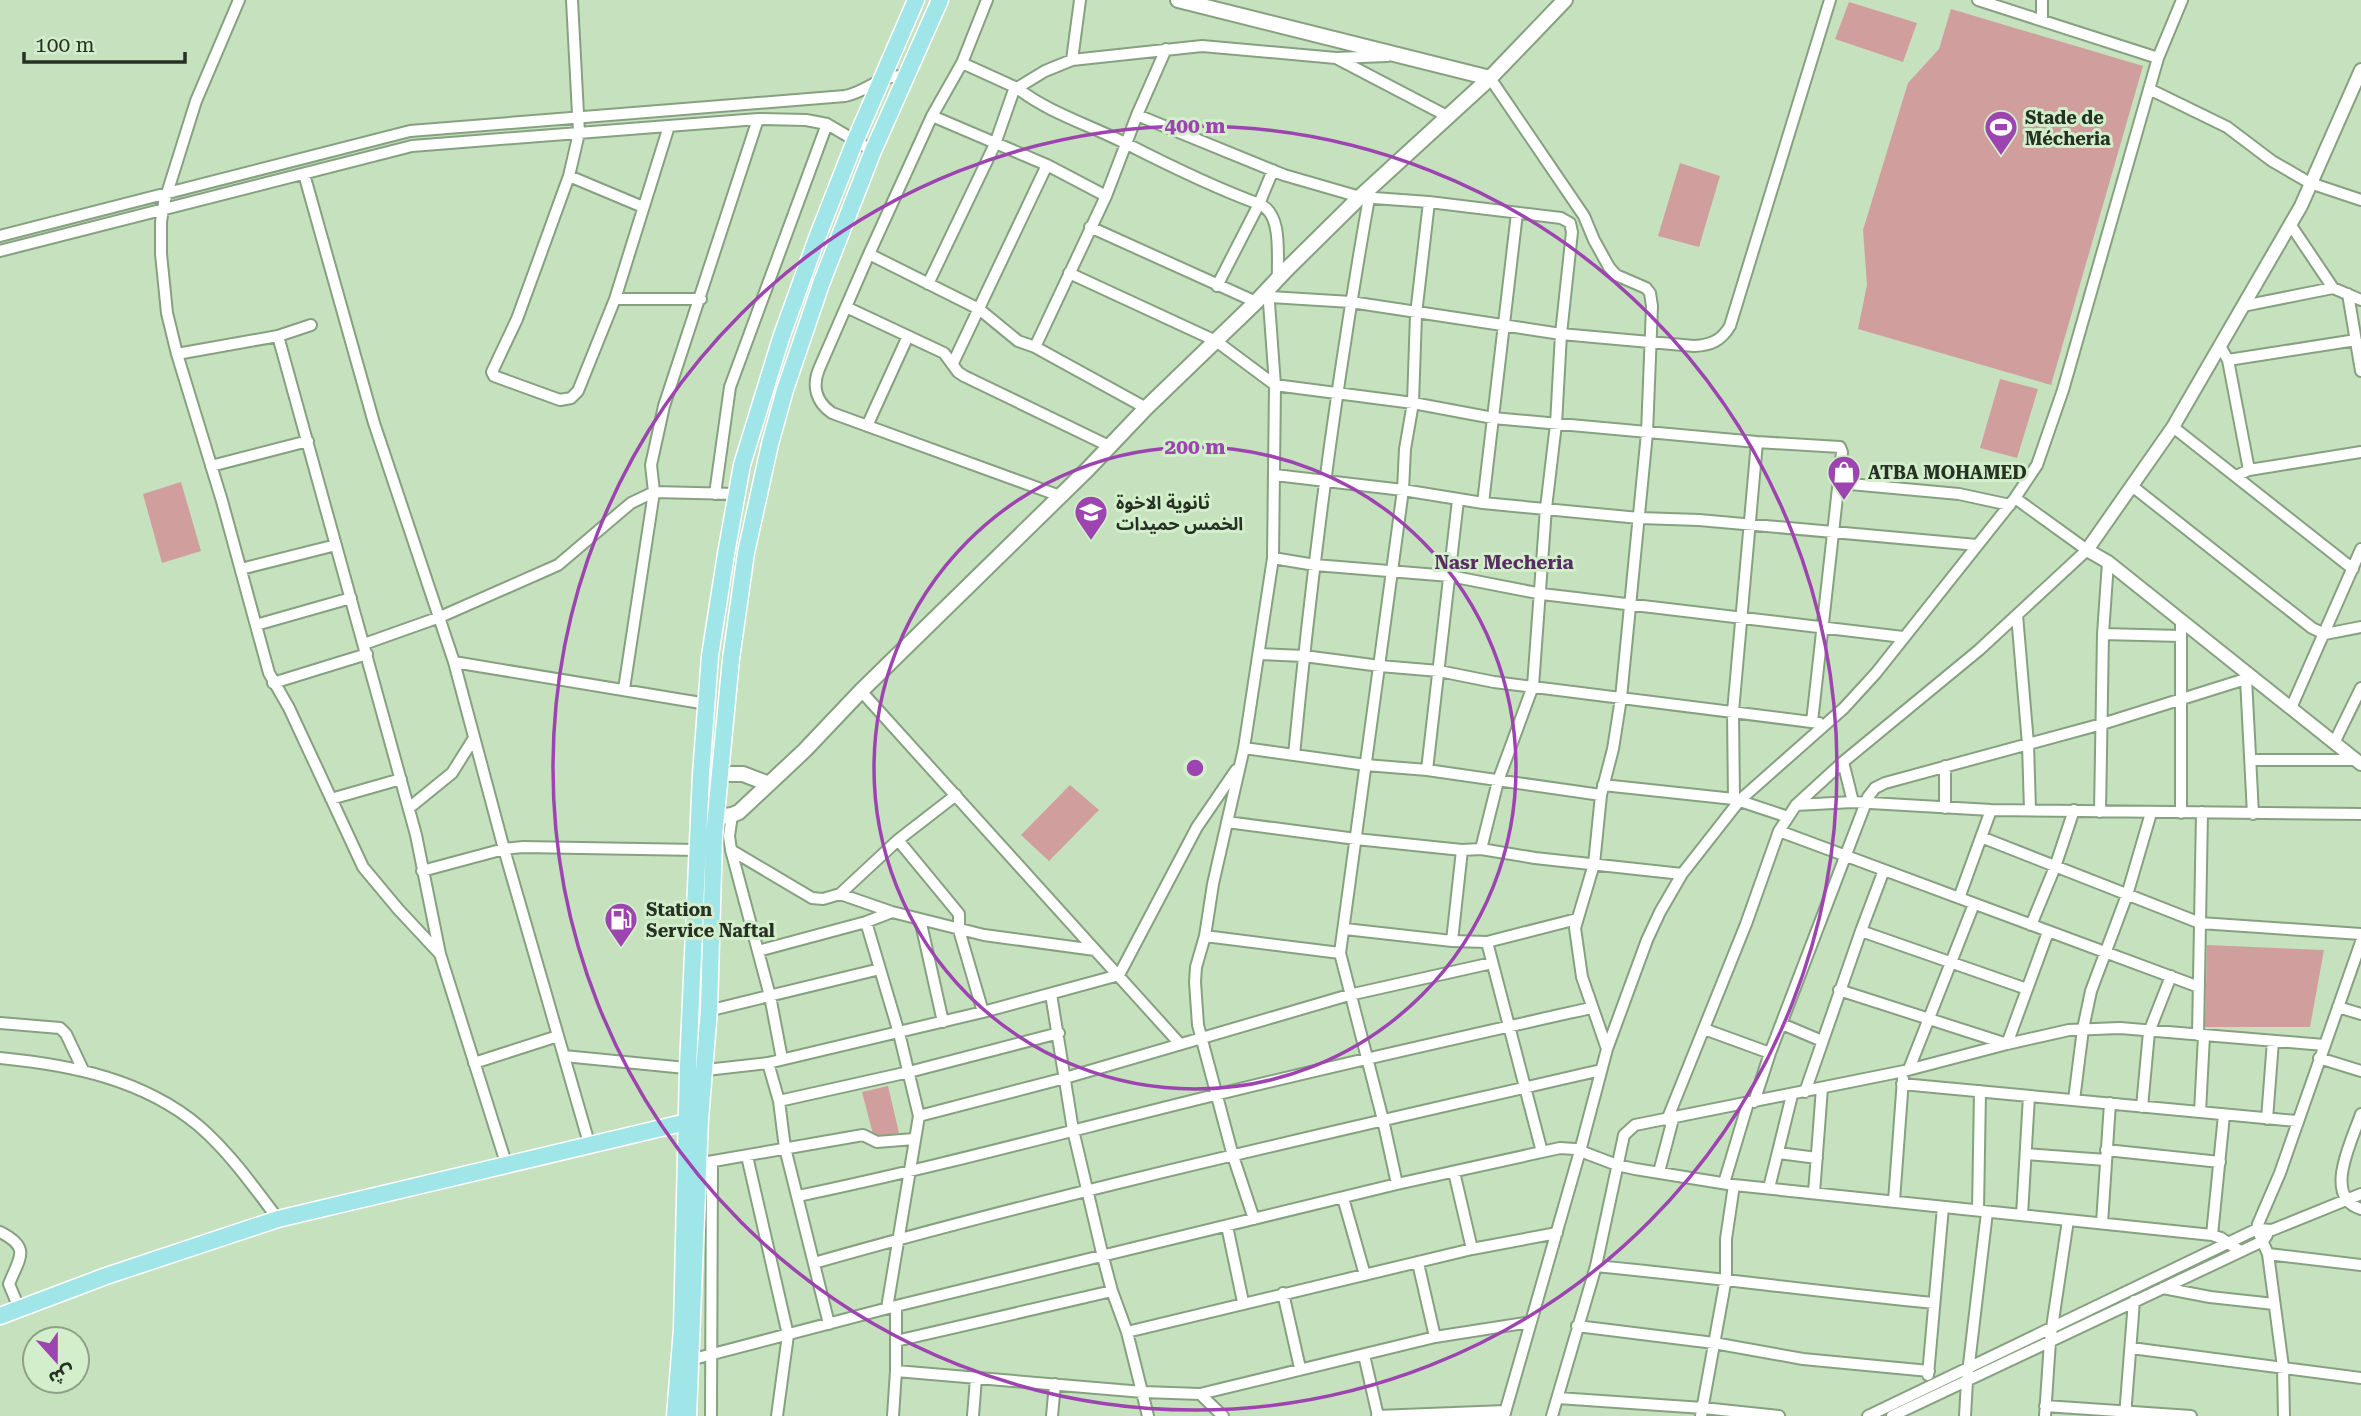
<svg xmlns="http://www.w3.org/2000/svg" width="2361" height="1416" viewBox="0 0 2361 1416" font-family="'Roboto Serif','Noto Sans Arabic',serif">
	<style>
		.green { fill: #d19e9e }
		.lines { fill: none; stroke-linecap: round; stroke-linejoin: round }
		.minor-casing { stroke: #86a180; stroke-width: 14 }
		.tertiary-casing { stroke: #86a180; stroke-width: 16 }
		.secondary-casing { stroke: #86a180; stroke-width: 18 }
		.primary-casing { stroke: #fff; stroke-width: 19 }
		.minor { stroke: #fff; stroke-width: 10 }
		.tertiary { stroke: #fff; stroke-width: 12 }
		.secondary { stroke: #fff; stroke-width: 14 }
		.primary { stroke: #a0e5e8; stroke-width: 16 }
		.ring { fill: none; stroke: #9d44b1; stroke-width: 3.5 }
		.labels { text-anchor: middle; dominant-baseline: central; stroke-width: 6; stroke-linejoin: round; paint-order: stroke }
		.poi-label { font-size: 18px; font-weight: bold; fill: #263123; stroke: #d2eecb; text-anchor: start }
		.neighbourhood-label { font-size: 19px; font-weight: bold; fill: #582d62; stroke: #d2eecb }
		.centre { fill: #9d44b1; stroke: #d2eecb; stroke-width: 3.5 }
		.ring-label { font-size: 21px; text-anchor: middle; font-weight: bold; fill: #9d44b1; stroke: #d2eecb; stroke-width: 6; stroke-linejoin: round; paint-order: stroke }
	</style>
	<rect width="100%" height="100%" fill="#c5e1be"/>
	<!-- green -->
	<path class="green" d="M1849 2 1917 23 1903 62 1835 39Z
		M1951 9 2143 66 2051 385 1858 329 1867 285 1863 230 1908 83 1939 49Z
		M1680 163 1720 176 1699 247 1658 236Z
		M2000 379 2038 389 2017 458 1980 448Z
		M181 482 201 551 162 563 143 494Z
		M1070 785 1099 810 1049 861 1021 835Z
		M2207 945 2324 950 2310 1027H2205Z
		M888 1086 899 1133 874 1138 862 1092Z"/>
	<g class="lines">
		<defs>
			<path id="minor" d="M239 0 196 101 164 203 161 222V254L167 313 177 354 222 501 269 673 289 708 363 867 398 909 440 954
				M572 0 579 133 569 176 540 256 517 319 492 372 494 376 560 400 571 398 578 391 615 299 669 126
				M987 0 962 63 932 116 869 254 819 369C812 386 816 402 832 413L1060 496
				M1978 0 2158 58
				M2042 19V0
				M1338 59 1447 116
				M1072 60 1080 0
				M962 63 1017 88 1045 71 1072 60 1202 46 1336 58 1387 56
				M1490 78 1584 216 1594 240 1609 267 1616 275 1646 288 1650 293 1652 306 1647 433 1621 698 1613 749 1601 795 1594 864 1575 928 1582 977 1607 1049
				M1017 88C1049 113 1090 125 1127 144 1170 166 1213 187 1259 204L1273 170
				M2149 89 2227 127 2272 161 2310 183 2361 200
				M1137 115 1284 175 1360 197 1429 202 1561 218 1570 223 1572 232 1561 334 1556 424 1546 508 1533 686 1498 781 1481 849
				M932 116 1047 165 1106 196
				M304 174 374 423 454 662 504 849 589 1143
				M569 176 643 207
				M2290 224 2333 288
				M1090 227 1256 302
				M0 236 410 131 845 96C870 91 881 72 907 77
				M0 251 412 146 758 119 806 120 827 124 873 151
				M869 254 979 309 1018 341 1035 347 1146 408
				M1069 273 1216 341 1275 385 1413 403 1493 418 1757 442 1840 447 1842 452 1812 722
				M928 284 995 144 1015 87
				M1217 286 1259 204C1283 213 1277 255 1278 278
				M2348 294 2361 371
				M1270 297 1351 302 1561 334 1694 346C1711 345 1721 341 1730 326L1830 0
				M615 299H701
				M2243 306 2333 288 2361 300
				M846 307 944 353 958 372 964 376 1109 446
				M278 336 311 325
				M2220 346 2228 360 2249 470
				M1035 347 1106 196 1137 115 1166 49
				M177 354 278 336 416 835 440 954 506 1163
				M2228 360 2356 340
				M953 363 1047 165
				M867 426 908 336
				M2173 427 2353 569
				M211 466 308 441
				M1275 475 1403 490 1483 503 1639 518 1699 520 1977 545
				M2236 476 2249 470 2361 452
				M1839 483 1959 494 2010 505
				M2132 486 2312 628 2325 634 2361 627
				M715 494 730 387 827 124
				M1483 503 1517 213
				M1273 558 1315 565 1450 576 1542 594 1903 637
				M241 569 336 545
				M2017 615 2028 744 2030 810
				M256 625 351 598
				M2103 634 2181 636
				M364 644 440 617 558 565 631 503 654 492 736 494
				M1259 654 1304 656 1380 666 1439 671 1494 682 1819 723
				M454 662 707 704
				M2246 679 2253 814
				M273 683 367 654
				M624 689 654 492 651 465 664 406 758 119
				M861 691 1180 1044
				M2291 708 2361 549
				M2334 743 2361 688
				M1244 748 1366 765 1427 770 1601 795
				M1294 755C1312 568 1336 383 1369 198
				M2251 760H2356
				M1843 762 1853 802
				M1427 770 1458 500
				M1603 785 1734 799 1788 817
				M331 799 401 779
				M1734 799 1733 712 1757 442
				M1796 805 1853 802 1991 810 2361 814
				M409 808 452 773 474 738
				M1945 808V766
				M2100 812 2103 634 2108 562
				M2181 813V622
				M732 815 729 836 731 850 770 996 782 1059
				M1227 822 1356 839 1462 850 1481 849 1535 858 1682 874
				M1779 831 2199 987
				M1981 837 2200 923 2361 934
				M898 840 959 914V930L983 1012
				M731 850 812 898 823 899 840 894 892 912 984 935 1095 950
				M422 871 504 849 523 847 698 850
				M840 894 898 840 956 795
				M1959 898 1991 810
				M920 919 943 1022
				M866 922 899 1033 919 1116 887 1308
				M2031 925 2055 867 2074 810
				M1345 929 1452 941 1487 942 1577 919
				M1861 931 2027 989
				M1205 936 1340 953
				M1452 941 1462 850
				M1487 942 1542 1152
				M758 951 866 922 892 912
				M1839 990 2007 1044 2048 932
				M1051 994 1073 1130 1103 1257 1112 1291 1127 1332 1148 1416
				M2338 1007 2361 1014
				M691 1015 880 969
				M0 1023 60 1028 66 1034 83 1070
				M1782 1024 1822 1041
				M1704 1029 1770 1053
				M2198 1035 2202 812
				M564 1056 706 1070 768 1063 983 1012 1119 975 1197 827 1236 770
				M0 1058C71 1065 143 1079 199 1126 230 1153 254 1187 278 1219
				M2319 1058 2361 1071
				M474 1063 558 1036
				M768 1063 779 1101 785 1148 829 1324
				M1909 1069 1974 904
				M1902 1084 2297 1121
				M1805 1092 1861 931 1884 870
				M2074 1100 2083 1029 2091 991 2127 895 2151 813
				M779 1101 909 1072 1059 1033
				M1754 1102 1770 1053 1868 797 1875 788 1885 783 2102 724 2252 677
				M2142 1107 2149 1032 2171 976
				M2200 1112 2204 1036
				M2361 1114C2352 1141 2322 1197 2361 1209
				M919 1116 1065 1078 1349 995 1492 963
				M2267 1119 2273 1041
				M1667 1120 1746 924 1779 831 1796 805 1843 762 1979 650 2087 550 2015 498
				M2106 1150 2220 1162
				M1778 1153 1817 1158
				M2026 1154 2106 1160
				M747 1156 788 1335 777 1416
				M708 1162 863 1135 877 1142 914 1139
				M1454 1172 1472 1249
				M1659 1172 1673 1119
				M1724 1183 1748 1103
				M1397 1184 1383 1120 1340 953 1403 490 1405 449 1413 403 1416 314 1429 202
				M1769 1188 1792 1095
				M1814 1193 1822 1088
				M798 1196C938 1167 1076 1129 1215 1095 1340 1064 1466 1036 1591 1008
				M1343 1198 1365 1275
				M1894 1201 1903 1079
				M1978 1210 1980 1091
				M2022 1215 2029 1096
				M1254 1219 1233 1156 1198 1025 1195 982 1196 967 1205 936 1213 884 1244 748 1273 558 1275 385 1268 289
				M2102 1223 2110 1103
				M1227 1226 1243 1302
				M0 1232C32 1248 19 1258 9 1284L19 1308
				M2212 1235 2224 1115
				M2268 1254 2361 1265
				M814 1263C1074 1189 1338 1131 1601 1070
				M1418 1263 1435 1337
				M1596 1266C1709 1277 1821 1292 1934 1303
				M2163 1288 2210 1297 2274 1304
				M1283 1293 1300 1368
				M1577 1326 1714 1343 1803 1359 1929 1371
				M1127 1332 1472 1249 1557 1233
				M896 1341 1112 1291
				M2131 1348 2361 1378
				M1364 1355 1378 1416
				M686 1361 896 1306 1397 1184 1560 1148 1575 1149 1617 1165 1635 1169 1734 1185 2212 1235 2221 1238 2240 1251
				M896 1371 1143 1392 1200 1394 1223 1416
				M1928 1375 1943 1207
				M1200 1394 1435 1337 1531 1322
				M1558 1398 1703 1408 1779 1416
				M2045 1406 2191 1416
				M711 1416 712 1162
				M893 1416 896 1371V1306
				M973 1416 976 1378
				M1052 1416 1055 1384
				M1377 1416 1505 1411
				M1504 1416 1580 1151 1607 1049 1647 940 1660 912 1682 874 1740 800 1844 708 1876 673 2015 498 2037 465 2063 390 2158 58 2182 0
				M1552 1416 1596 1266 1624 1135 1635 1125 1904 1071 2007 1044 2069 1030 2120 1028 2324 1045
				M1701 1416 1726 1278V1239L1734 1185
				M1868 1416 2257 1229 2272 1230 2361 1194
				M1892 1416 2263 1241 2267 1235
				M1965 1416 1967 1381 1987 1212
				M2045 1416 2050 1341 2068 1220
				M2125 1416 2134 1301
				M2284 1416 2283 1367 2268 1254 2257 1229 2258 1224 2280 1173 2361 942"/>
			<path id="tertiary" d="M2361 70 2301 206 2173 427 2087 550 2108 562 2361 764"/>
			<path id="secondary" d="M1178 0 1490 78
				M701 774H743L769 784
				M707 819 732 815 739 812 805 750 861 691 1088 469 1146 408 1256 302 1287 269 1360 197 1490 78 1565 0"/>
			<path id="primary" d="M0 1316 106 1276 278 1219 695 1120
				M675 1416 682 1329 688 1067 701 774 710 656 726 554 742 465 781 338 817 238 855 141 916 0
				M688 1416 700 1119 709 1010 714 836 731 659 746 553 770 444 785 390 821 284 873 151 940 0"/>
		</defs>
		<!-- minor casing -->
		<use href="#minor" class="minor-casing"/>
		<!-- tertiary casing -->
		<use href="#tertiary" class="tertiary-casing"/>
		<!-- secondary casing -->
		<use href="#secondary" class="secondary-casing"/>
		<!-- primary casing -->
		<use href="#primary" class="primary-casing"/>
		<!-- minor -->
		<use href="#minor" class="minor"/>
		<!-- tertiary -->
		<use href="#tertiary" class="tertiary"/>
		<!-- secondary -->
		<use href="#secondary" class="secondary"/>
		<!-- primary -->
		<use href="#primary" class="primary"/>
	</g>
	<!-- distance rings -->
	<g class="ring">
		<circle cx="1195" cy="768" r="321"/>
		<circle cx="1195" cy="768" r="642"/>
	</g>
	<!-- icons -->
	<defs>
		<symbol id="stadium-pin" viewBox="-11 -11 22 30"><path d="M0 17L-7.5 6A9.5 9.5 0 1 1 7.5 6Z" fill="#9d44b1" stroke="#d2eecb"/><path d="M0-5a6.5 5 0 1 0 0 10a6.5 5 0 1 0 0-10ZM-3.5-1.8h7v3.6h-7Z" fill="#fff"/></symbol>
		<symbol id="shop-pin" viewBox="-11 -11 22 30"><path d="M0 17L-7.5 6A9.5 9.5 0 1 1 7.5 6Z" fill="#9d44b1" stroke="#d2eecb"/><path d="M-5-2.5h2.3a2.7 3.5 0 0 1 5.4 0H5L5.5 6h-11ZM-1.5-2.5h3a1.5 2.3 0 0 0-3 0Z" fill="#fff"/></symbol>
		<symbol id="school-pin" viewBox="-11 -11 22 30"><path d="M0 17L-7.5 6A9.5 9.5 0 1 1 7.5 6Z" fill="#9d44b1" stroke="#d2eecb"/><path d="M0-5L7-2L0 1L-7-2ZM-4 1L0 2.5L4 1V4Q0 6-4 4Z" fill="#fff"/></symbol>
		<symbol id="fuel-pin" viewBox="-11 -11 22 30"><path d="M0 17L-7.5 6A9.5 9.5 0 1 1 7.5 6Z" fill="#9d44b1" stroke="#d2eecb"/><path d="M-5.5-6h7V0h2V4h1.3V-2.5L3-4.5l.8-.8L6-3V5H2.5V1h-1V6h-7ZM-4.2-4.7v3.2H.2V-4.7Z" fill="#fff"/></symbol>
	</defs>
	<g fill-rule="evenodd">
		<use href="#stadium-pin" x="1982" y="108" width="38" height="52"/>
		<use href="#shop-pin" x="1825" y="453" width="38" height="52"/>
		<use href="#school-pin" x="1072" y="493" width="38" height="52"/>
		<use href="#fuel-pin" x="602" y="900" width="38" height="52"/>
	</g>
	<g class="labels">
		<!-- poi labels -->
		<g class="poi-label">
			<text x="2025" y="117">Stade de<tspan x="2025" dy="21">Mécheria</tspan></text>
			<text x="1868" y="472">ATBA MOHAMED</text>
			<text x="1116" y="502">ثانوية الاخوة<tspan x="1116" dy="21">الخمس حميدات</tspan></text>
			<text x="646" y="909">Station<tspan x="646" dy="21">Service Naftal</tspan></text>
		</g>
		<!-- neighbourhood labels -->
		<g class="neighbourhood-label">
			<text x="1504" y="562">Nasr Mecheria</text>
		</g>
	</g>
	<circle cx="1195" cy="768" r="10" class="centre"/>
	<g class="ring-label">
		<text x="1195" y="133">400 m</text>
		<text x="1195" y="454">200 m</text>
	</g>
	<!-- north arrow -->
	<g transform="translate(56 1360) rotate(159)"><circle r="33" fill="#d2eecb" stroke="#8da288" stroke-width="2"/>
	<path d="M0-5L12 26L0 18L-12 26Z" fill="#9d44b1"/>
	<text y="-10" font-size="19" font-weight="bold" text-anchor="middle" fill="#263123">ش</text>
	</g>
	<!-- scale -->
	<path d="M24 52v10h161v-10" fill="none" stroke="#263123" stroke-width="3.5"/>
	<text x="35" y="52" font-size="21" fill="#263123" stroke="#d2eecb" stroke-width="5" paint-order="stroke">100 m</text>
</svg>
